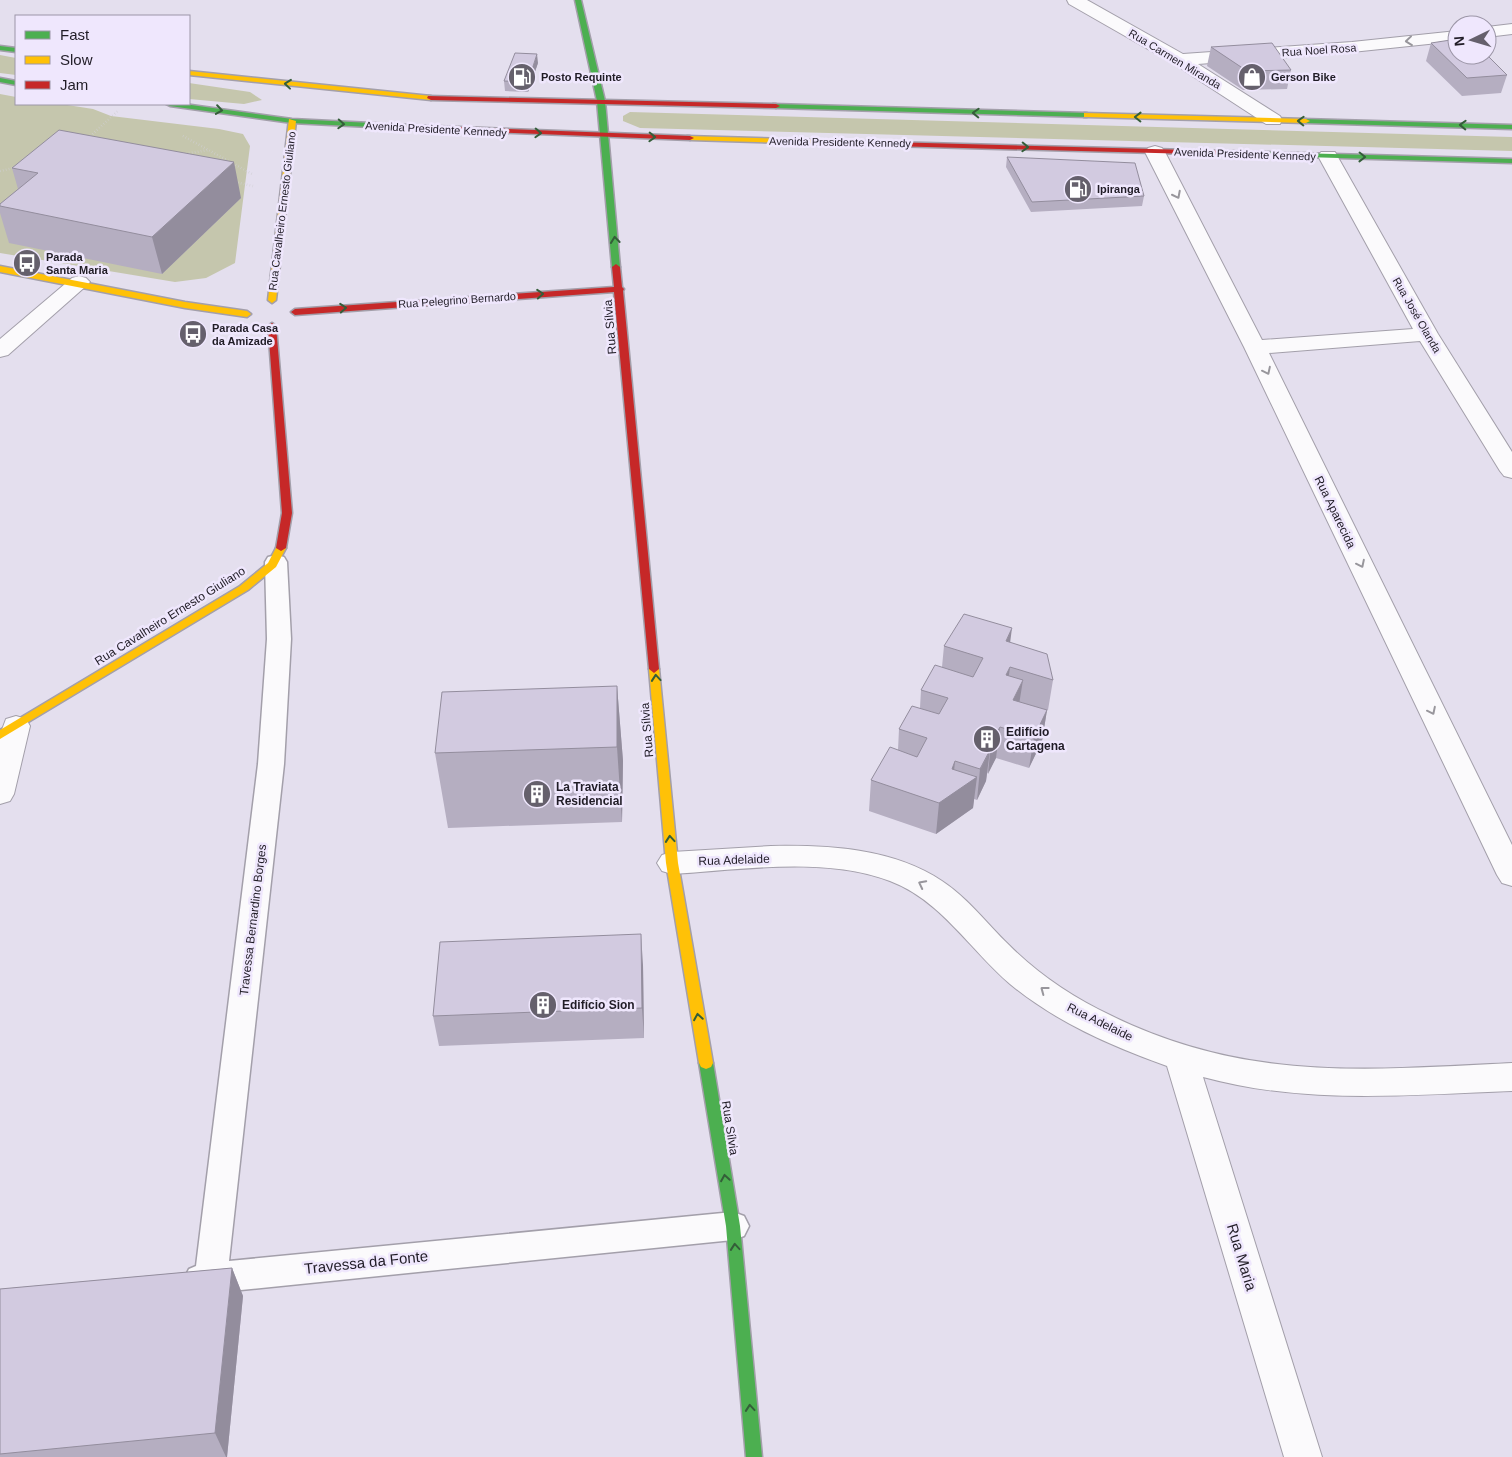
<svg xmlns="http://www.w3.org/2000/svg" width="1512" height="1457" viewBox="0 0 1512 1457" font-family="Arial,sans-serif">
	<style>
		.green { fill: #c5c6ad }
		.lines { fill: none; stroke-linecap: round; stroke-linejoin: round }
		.lane-casing { stroke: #a39faa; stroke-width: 3 }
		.street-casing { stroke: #a39faa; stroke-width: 2 }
		.fast-casing { stroke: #a39faa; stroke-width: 3 }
		.slow-casing { stroke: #a39faa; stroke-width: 3 }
		.jam-casing { stroke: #a39faa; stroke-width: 3 }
		.path { stroke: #d0cfd3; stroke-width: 2.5; stroke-dasharray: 0.5 2.5; stroke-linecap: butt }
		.lane { fill: #fbfafc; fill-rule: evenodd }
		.street { fill: #fbfafc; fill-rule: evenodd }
		.fast { fill: #4caf50; fill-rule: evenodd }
		.slow { fill: #ffc107; fill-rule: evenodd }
		.jam { fill: #c62828; fill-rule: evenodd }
		.wall { fill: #b5aec1 }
		.shaded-wall { fill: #938d9d }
		.building { fill: #d2cae0; stroke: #938d9d }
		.oneway { stroke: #98969c }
		.oneway2 { stroke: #345e39 }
		.labels { text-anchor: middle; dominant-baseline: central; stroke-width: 5; stroke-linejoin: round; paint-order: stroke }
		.far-street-label { font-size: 11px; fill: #201c26; stroke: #efe7fd }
		.far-poi-label { font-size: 11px; font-weight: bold; fill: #201c26; stroke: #efe7fd; text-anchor: start }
		.street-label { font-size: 12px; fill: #201c26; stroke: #efe7fd }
		.poi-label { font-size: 12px; font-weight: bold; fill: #201c26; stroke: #efe7fd; text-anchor: start }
		.near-street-label { font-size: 15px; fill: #201c26; stroke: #efe7fd }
	</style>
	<rect width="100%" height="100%" fill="#e4dfee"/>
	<!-- green -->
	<path class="green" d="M0 55 16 58V75L0 73Z
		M189 83 250 92 262 100 244 104 189 99Z
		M0 94 16 97V104H61L93 109 111 116 219 129 243 134 250 146 235 263 206 278 175 282 0 253Z
		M630 112 1512 137V151L640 128 623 121V116Z"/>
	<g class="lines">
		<defs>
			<path id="lane" d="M276 555 284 557 287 562 291 639 284 764 229 1261 733 1212 744 1216 749 1226 744 1236 733 1240 211 1293 200 1294 189 1289 184 1279 189 1269 196 1266 258 764 267 639 265 562 268 557Z"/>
			<path id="street" d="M1067 0H1087L1183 54 1352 42 1457 31V41L1352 52 1198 64 1280 116 1282 120 1280 124H1266L1174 64 1069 4Z
				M1512 24V34L1487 37V27Z
				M1155 146 1162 148 1165 152 1262 340 1413 329 1318 156 1321 152H1335L1438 334 1512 452V478L1504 476 1500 471 1420 341 1269 353 1512 845V886L1502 883 1497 875 1244 347 1145 152 1148 148Z
				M79 276 86 278 90 282 86 286 8 355 0 357V339L72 278Z
				M16 716 26 719 30 726 14 794 10 801 0 804V735L6 719Z
				M771 846C829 845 892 848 942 881 968 898 987 924 1009 945 1039 975 1074 998 1112 1016 1247 1082 1367 1070 1512 1063V1091C1408 1095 1305 1105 1203 1077L1322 1457H1284L1167 1066C1111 1046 1056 1022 1010 984 970 950 941 900 890 881 823 856 742 870 672 874L662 871 657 863 662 855 672 852Z"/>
			<path id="fast" d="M575 0H581L605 101 620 267 616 270 612 267 597 101Z
				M0 46 16 48V52L0 50Z
				M0 78 16 81V85L0 82Z
				M166 104H184L292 119 410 125 414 127 410 129 292 123 170 106Z
				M773 104 1087 113 1091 115 1087 117 776 108 772 106Z
				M1303 119 1512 125V129L1306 123 1302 121Z
				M1264 152 1512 159V163L1267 156H1264Z
				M706 1057 711 1059 713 1063 740 1226 762 1457H746L726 1226 699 1063 701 1059Z"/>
			<path id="slow" d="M189 71 431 96 435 98 431 100 189 75Z
				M1084 113 1306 119 1310 121 1306 123 1087 117H1084Z
				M289 119 296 121 276 300 272 303 268 300Z
				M687 136 891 142 895 144 891 146 690 140 686 138Z
				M0 266 185 302 247 311 251 314 247 317 185 308 0 272Z
				M281 545 286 548 276 567 248 590 0 739V730L240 586 268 563 277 546Z
				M654 665 659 669 678 863 713 1063 711 1067 706 1069 701 1067 699 1063 666 863 649 669Z"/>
			<path id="jam" d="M428 96 776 104 780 106 776 108 431 100 427 98Z
				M407 125 690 136 694 138 690 140 410 129 406 127Z
				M888 142 1267 152 1271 154 1267 156 891 146H888Z
				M616 264 620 267 622 287 624 289 623 291 659 669 654 673 649 669 614 292 295 315 291 312 295 309 614 287 612 267Z
				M272 323 276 326 292 513 286 548 281 551 276 548 282 513 268 326Z"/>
		</defs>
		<!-- lane casing -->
		<use href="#lane" class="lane-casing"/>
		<!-- street casing -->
		<use href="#street" class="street-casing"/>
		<!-- fast casing -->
		<use href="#fast" class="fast-casing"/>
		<!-- slow casing -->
		<use href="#slow" class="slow-casing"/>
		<!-- jam casing -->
		<use href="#jam" class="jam-casing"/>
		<!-- path -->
		<path class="path" d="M183 136 252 174
			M88 138 119 110
			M183 154 209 150
			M0 171 14 168
			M235 182 253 186"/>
		<!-- lane -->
		<use href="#lane" class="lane"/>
		<!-- street -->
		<use href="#street" class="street"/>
		<!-- fast -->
		<use href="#fast" class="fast"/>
		<!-- slow -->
		<use href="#slow" class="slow"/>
		<!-- jam -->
		<use href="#jam" class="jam"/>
	</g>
	<!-- wall -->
	<path class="wall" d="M1431 43 1507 75 1501 93 1462 96 1426 61Z
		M1211 47 1291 70 1287 89 1243 90 1207 66Z
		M538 63 528 92 505 91 504 81Z
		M1007 157 1144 196 1142 206 1031 212 1006 167Z
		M12 168 241 198 162 274 9 243 0 213V204L18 189Z
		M1010 643 1053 680 1048 710H1047L1042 741 1029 768 996 758 987 774 986 781 977 800 974 799 973 808 936 834 869 811 871 780 898 750 899 729 920 708 921 690 942 667 944 646Z
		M617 686 623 761 622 822 448 828 435 753Z
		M643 965 644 1038 439 1046 433 1016Z
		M232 1268 243 1296 227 1457H0V1289Z"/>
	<!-- shaded-wall -->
	<path class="shaded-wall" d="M537 54 538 63 528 92V82Z
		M234 162 241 198 162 274 152 237Z
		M1012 628 1008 659 1006 641Z
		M1010 667 1006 698V675Z
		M1023 680 1018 711 1009 731 1013 700Z
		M617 686 623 761 622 822 617 747Z
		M1047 710 1042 741 1029 768 1034 737Z
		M1000 727 996 758 988 774 991 743Z
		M984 741 981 768 990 750 986 781 977 800 980 769 981 748Z
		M955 761 952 792 977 777 973 808 936 834 939 803Z
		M641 934 643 965 644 1038 642 1008Z
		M232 1268 243 1296 227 1457H226L215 1433Z"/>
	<!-- building -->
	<path class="building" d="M1457 39V55H1487L1507 75 1467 78 1431 43Z
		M1272 43 1291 70 1247 71 1211 47Z
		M515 53 537 54 528 82 504 81Z
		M59 130 234 162 152 237 0 206V204L38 173 12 168Z
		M1007 157 1135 163 1144 196 1032 202Z
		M964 614 1012 628 1006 641 1047 654 1053 680 1010 667 1006 675 1023 680 1013 700 1047 710 1034 737 1000 727 991 743 984 741 981 748 990 750 980 769 955 761 952 769 977 777 939 803 871 780 890 747 917 757 927 738 899 729 912 706 939 714 948 698 921 690 935 665 973 677 983 658 944 646Z
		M617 686V747L435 753 442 692Z
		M641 934 642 1008 433 1016 440 942Z
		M232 1268 215 1433 0 1454V1289Z"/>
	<!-- one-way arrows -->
	<defs><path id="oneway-chevron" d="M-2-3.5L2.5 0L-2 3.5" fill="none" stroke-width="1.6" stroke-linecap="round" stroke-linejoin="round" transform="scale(1.25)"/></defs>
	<g class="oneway">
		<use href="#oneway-chevron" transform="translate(1409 41) rotate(174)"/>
		<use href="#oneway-chevron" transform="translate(1177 195) rotate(63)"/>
		<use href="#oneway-chevron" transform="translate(1267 371) rotate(64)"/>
		<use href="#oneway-chevron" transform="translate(1361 564) rotate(64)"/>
		<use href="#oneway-chevron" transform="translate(1432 711) rotate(64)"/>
		<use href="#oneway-chevron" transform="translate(922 884) rotate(-153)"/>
		<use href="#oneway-chevron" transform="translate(1044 990) rotate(-143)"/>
	</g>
	<g class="oneway2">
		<use href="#oneway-chevron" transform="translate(288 84) rotate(-174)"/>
		<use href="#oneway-chevron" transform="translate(219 110) rotate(8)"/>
		<use href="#oneway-chevron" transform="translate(976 113) rotate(-178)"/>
		<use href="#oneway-chevron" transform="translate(1138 117) rotate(-179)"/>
		<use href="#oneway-chevron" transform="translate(1301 121) rotate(-178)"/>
		<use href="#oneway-chevron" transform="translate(341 124) rotate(3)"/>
		<use href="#oneway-chevron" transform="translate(1463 125) rotate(-178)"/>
		<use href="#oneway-chevron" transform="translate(538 133) rotate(2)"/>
		<use href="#oneway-chevron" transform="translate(652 137) rotate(2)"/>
		<use href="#oneway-chevron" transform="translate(1025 147) rotate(2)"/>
		<use href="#oneway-chevron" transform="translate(1362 157) rotate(1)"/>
		<use href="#oneway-chevron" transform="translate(615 240) rotate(-96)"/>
		<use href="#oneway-chevron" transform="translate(540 294) rotate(-4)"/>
		<use href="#oneway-chevron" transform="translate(343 308) rotate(-4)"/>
		<use href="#oneway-chevron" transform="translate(656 678) rotate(-95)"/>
		<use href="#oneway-chevron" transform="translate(670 839) rotate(-95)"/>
		<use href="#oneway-chevron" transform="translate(698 1017) rotate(-99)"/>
		<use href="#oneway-chevron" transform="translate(725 1178) rotate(-99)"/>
		<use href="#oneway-chevron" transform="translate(735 1247) rotate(-95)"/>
		<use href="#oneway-chevron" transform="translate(750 1408) rotate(-95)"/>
	</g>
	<!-- icons -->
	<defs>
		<symbol id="fuel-disc" viewBox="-11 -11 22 22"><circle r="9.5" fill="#65606c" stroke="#efe7fd"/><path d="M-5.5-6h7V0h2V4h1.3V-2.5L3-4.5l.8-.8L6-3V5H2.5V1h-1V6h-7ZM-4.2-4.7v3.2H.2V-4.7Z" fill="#fff"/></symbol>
		<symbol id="shop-disc" viewBox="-11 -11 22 22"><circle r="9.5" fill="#65606c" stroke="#efe7fd"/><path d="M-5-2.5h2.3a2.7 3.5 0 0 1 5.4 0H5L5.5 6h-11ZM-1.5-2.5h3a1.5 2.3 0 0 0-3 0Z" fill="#fff"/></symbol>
		<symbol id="bus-disc" viewBox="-11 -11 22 22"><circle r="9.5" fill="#65606c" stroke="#efe7fd"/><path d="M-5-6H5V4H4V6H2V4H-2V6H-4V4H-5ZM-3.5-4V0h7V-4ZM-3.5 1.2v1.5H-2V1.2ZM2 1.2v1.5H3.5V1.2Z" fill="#fff"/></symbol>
		<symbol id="building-disc" viewBox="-11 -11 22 22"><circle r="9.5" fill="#65606c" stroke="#efe7fd"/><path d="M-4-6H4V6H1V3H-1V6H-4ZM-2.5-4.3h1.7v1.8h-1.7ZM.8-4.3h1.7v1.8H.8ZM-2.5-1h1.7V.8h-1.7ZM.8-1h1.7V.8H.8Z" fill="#fff"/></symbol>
	</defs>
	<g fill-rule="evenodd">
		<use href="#fuel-disc" x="506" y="61" width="32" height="32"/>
		<use href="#shop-disc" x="1236" y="61" width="32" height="32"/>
		<use href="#fuel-disc" x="1062" y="173" width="32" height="32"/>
		<use href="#bus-disc" x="11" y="247" width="32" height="32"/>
		<use href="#bus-disc" x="177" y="318" width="32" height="32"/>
		<use href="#building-disc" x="971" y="723" width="32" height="32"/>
		<use href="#building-disc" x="521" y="778" width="32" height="32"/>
		<use href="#building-disc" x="527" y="989" width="32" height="32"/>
	</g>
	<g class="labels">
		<!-- far-street labels -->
		<g class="far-street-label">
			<text transform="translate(1319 50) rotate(-4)">Rua Noel Rosa</text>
			<text transform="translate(1175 59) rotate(31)">Rua Carmen Miranda</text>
			<text transform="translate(436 129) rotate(3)">Avenida Presidente Kennedy</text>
			<text transform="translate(840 142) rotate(1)">Avenida Presidente Kennedy</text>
			<text transform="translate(1245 154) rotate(2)">Avenida Presidente Kennedy</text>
			<text transform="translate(282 211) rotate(-83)">Rua Cavalheiro Ernesto Giuliano</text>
			<text transform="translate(457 300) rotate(-4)">Rua Pelegrino Bernardo</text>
			<text transform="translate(1417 315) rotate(60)">Rua José Olanda</text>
		</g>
		<!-- far-poi labels -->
		<g class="far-poi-label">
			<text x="541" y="77">Posto Requinte</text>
			<text x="1271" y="77">Gerson Bike</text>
			<text x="1097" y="189">Ipiranga</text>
			<text x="46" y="257">Parada<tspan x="46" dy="13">Santa Maria</tspan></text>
			<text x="212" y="328">Parada Casa<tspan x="212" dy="13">da Amizade</tspan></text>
		</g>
		<!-- street labels -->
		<g class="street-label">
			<text transform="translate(610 327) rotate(-95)">Rua Sílvia</text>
			<text transform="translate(1335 512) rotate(64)">Rua Aparecida</text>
			<text transform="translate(170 616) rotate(-32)">Rua Cavalheiro Ernesto Giuliano</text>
			<text transform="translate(647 730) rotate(-95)">Rua Sílvia</text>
			<text transform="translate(734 860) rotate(-2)">Rua Adelaide</text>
			<text transform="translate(253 920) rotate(-83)">Travessa Bernardino Borges</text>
			<text transform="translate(1100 1022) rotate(26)">Rua Adelaide</text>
			<text transform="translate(730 1128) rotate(81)">Rua Sílvia</text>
		</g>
		<!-- poi labels -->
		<g class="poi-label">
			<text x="1006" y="732">Edifício<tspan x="1006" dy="14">Cartagena</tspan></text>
			<text x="556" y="787">La Traviata<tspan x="556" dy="14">Residencial</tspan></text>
			<text x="562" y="1005">Edifício Sion</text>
		</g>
		<!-- near-street labels -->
		<g class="near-street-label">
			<text transform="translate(1242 1257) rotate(73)">Rua Maria</text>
			<text transform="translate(366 1262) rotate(-6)">Travessa da Fonte</text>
		</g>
	</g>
	<!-- legend -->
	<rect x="15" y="15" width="175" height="90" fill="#efe7fd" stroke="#9c96a7"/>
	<rect x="25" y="31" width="25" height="8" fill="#4caf50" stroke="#9c96a7"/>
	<text x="60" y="40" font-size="15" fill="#201c26">Fast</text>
	<rect x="25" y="56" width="25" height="8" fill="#ffc107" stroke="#9c96a7"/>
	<text x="60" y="65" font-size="15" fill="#201c26">Slow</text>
	<rect x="25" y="81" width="25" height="8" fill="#c62828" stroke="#9c96a7"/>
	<text x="60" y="90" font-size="15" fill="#201c26">Jam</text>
	<!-- north arrow -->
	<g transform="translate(1472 40) rotate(265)"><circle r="24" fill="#efe7fd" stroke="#9c96a7"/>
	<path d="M0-4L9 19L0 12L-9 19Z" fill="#65606c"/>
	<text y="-8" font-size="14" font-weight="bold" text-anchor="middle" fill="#201c26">N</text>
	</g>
</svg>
